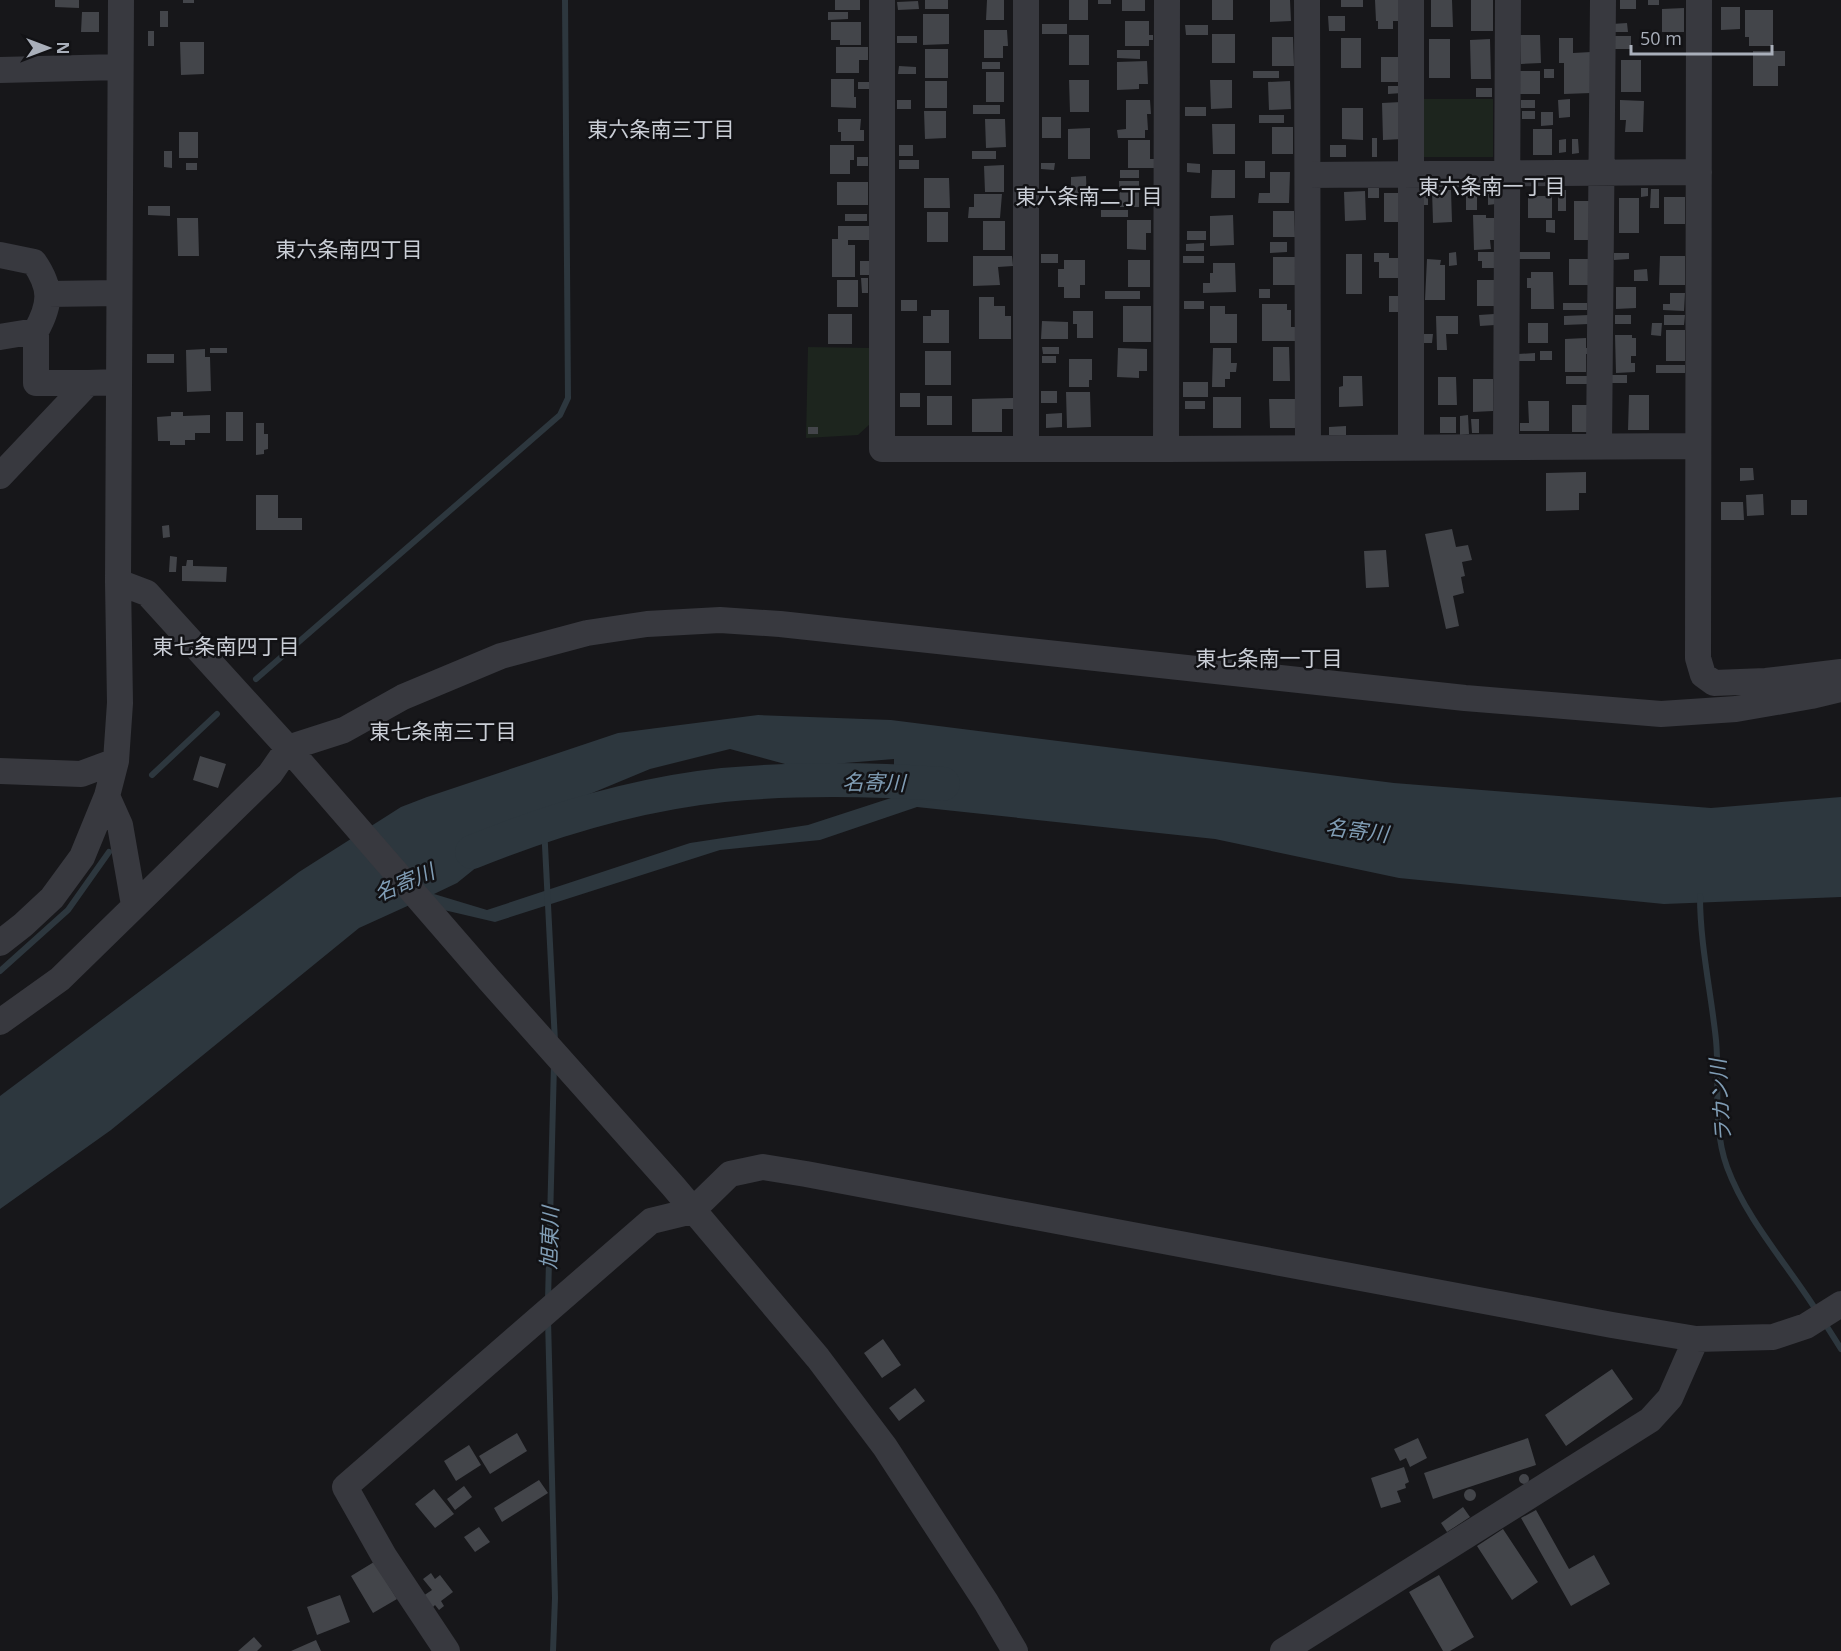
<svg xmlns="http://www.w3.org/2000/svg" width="1841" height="1651" viewBox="0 0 1841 1651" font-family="'Open Sans','Noto Sans JP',sans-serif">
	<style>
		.green { fill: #1d251e }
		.water { fill: #2d373e; fill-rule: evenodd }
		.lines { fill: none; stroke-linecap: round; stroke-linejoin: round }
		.stream { stroke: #2d373e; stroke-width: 6 }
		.river { stroke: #2d373e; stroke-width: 34 }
		.building { fill: #43454a }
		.minor { stroke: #38393f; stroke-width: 26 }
		.labels { text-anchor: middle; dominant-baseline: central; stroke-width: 5; stroke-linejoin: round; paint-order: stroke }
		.neighbourhood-label { font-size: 21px; fill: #caced6; stroke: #121215 }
		.water-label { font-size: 21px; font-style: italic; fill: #809db5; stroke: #121215 }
	</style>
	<rect width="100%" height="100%" fill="#17171a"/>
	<!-- green -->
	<path class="green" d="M1423 99H1493V157H1423Z
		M808 347 870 348V424L858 435 806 438Z"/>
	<!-- water -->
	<path class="water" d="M758 715 891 720 1394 783 1711 808 1841 797V897L1664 904 1399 878 1215 839 917 807 820 840 720 850 495 922 414 903 359 928 111 1130 0 1209V1096L299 872 401 807 427 797 618 733ZM730 749 796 767 894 759V797L808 825 690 843 487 910 434 894 457 883 544 813 650 769Z"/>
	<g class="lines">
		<!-- stream -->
		<path class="stream" d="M256 679 560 415 568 398 565 0
			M152 775 217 714
			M544 826 555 1042
			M1700 896C1700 944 1711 992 1716 1040 1720 1081 1712 1126 1727 1167 1747 1221 1788 1265 1818 1313
			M0 971 68 910 109 852
			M548 1300 554 1064
			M548 1319 555 1598 553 1651
			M1824 1322 1841 1349"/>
		<!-- river -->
		<path class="river" d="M472 852C551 820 638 794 723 785 796 778 869 779 943 784"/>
	</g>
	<!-- building -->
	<path class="building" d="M55 0H79V8L55 7Z
		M183 0H194V3H183Z
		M835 0H860V10H835Z
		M925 0H948V9H925Z
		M987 0H1004V20H986Z
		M1069 0H1088V20H1069Z
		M1098 0H1111V4H1098Z
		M1122 0H1145V11H1122Z
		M1212 0H1233V20H1212Z
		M1270 0H1290L1291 21 1270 22Z
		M1341 0H1363V7H1341Z
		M1375 0H1400V21H1393V29H1378V21H1376Z
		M1431 0H1452L1453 27H1431Z
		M1471 0H1493V31H1471Z
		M1620 0H1636V9H1620Z
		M1648 0H1659V5H1648Z
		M918 1 919 9 898 10 897 2Z
		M1721 7H1740V29L1721 30Z
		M1684 8V32H1662V9Z
		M1745 10H1773V46H1749V37H1745Z
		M160 11H168V27H160Z
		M82 12H99V32H81Z
		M828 12H848V19L828 20Z
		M923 14H949V44L923 45Z
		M1328 16H1345V31H1329Z
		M1125 21H1149V35H1153V40H1149V46H1125Z
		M831 22H861V45H840V40H831Z
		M1627 23 1628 32H1612V24Z
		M1042 24H1067V34H1042Z
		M1185 25H1208V35H1186Z
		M984 30H1007L1008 46H1003V58H984Z
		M148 31H154V46H148Z
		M1212 34H1235V63H1212Z
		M1069 35H1089V65H1069Z
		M1520 35H1540L1541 63 1521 64Z
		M897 36H917V43H897Z
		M1613 36H1631V49H1613Z
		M1272 37H1293L1294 66H1272Z
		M1341 38H1361V68H1341Z
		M1559 38H1573V53L1591 52V93L1564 94V63H1559Z
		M1429 39H1450V78H1429Z
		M1490 39 1491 79H1471L1470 40Z
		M180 42H204V74L181 75Z
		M836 47H868V60H859V73H836Z
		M925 49H948V78H925Z
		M1117 50H1140V59L1117 58Z
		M1753 51H1785V66H1778V86H1753Z
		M1381 57H1399V82H1381Z
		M1621 60H1641V92H1621Z
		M1147 61 1148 84H1139V89L1117 90V62Z
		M982 62H1000V69H982Z
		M899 66 916 67V74H898Z
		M1544 69H1554V78H1544Z
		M1253 71H1279V78H1253Z
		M1519 71H1540V94H1519Z
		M986 72H1004V102H986Z
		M831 79H854V97H856V108L831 107Z
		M1069 80H1089V112H1070Z
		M1210 80H1232V108L1211 109Z
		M925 81H947V108H925Z
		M1290 81 1291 109 1269 110 1268 82Z
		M858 82H869V89H858Z
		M1388 86H1402V93L1388 94Z
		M1476 88H1492V97H1476Z
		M1570 99V117L1559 118 1558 100Z
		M897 100H911V109H897Z
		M1126 100H1150L1151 114H1147L1148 130H1145V138H1118L1117 130 1126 129Z
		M1521 100H1535V108H1521Z
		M1620 100 1644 101 1643 132H1625L1626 120H1620Z
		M1401 102 1402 139 1383 140 1382 103Z
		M973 105H1000V114H973Z
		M1185 107H1206V116H1185Z
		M1342 108H1363V140L1342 139Z
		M924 111H946V138L925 139Z
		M1522 111H1535V119H1522Z
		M1541 112H1553V125L1541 126Z
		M1259 115H1284V123H1259Z
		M1042 117H1061V138H1042Z
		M838 119H861L860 130H864V141H841V132H838Z
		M985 119H1005L1006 147 986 148Z
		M1212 124H1235V154H1213Z
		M1272 127H1293V154H1272Z
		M1090 128V159H1068V129Z
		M1533 129H1552V155H1533Z
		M179 132H198V158H179Z
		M1372 138H1377V157H1372Z
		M1566 139V152L1559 153V140Z
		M1572 139H1578L1579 153 1572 154Z
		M1128 140H1150V159H1155V168H1128Z
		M830 145H854V160H850V174H830Z
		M899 145H913V156H899Z
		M1330 145H1346V157H1330Z
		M164 151H172V168L164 167Z
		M972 151H996V159H972Z
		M857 157H868V166H857Z
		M899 160H919V169H899Z
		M1245 161H1265V178H1245Z
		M186 163H197V170H186Z
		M1041 163H1055L1054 170 1041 169Z
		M1187 163 1200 164V173L1187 172Z
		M1004 165V192H985L984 166Z
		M1120 170H1139V178H1120Z
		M1212 170H1235V198H1211Z
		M1270 172H1290L1289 203H1258L1259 193H1270Z
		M1086 176 1087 203H1072L1071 199H1067V186H1071V177Z
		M924 178H949L950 208H924Z
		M1119 181H1139V207H1120Z
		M837 182H868V205H837Z
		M1368 188H1379V198H1368Z
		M1641 188H1648V196L1641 197Z
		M1421 189H1428V205H1421Z
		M1477 189V210H1466V190Z
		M1651 189H1659V208H1650Z
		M1432 190H1451L1452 222 1433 223Z
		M1488 190H1495L1496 204 1488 205Z
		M1558 190H1566V211H1558Z
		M1365 191 1366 220 1345 221 1344 192Z
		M1384 193H1403V222H1384Z
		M974 194H1002L1000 218H968L969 207H974Z
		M1528 196H1552V218H1528Z
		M1664 197H1685V224H1664Z
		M1619 198H1639V233H1619Z
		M1574 201H1594V240H1574Z
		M148 206H170V216L148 215Z
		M1101 210H1128V217H1101Z
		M1273 211H1294L1295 237H1273Z
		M927 212H948V242H927Z
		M845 214H867V221H845Z
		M1233 215 1234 245 1210 246V216Z
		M1473 215H1486V218H1496L1497 240H1490L1491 249 1474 250Z
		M177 218H198L199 256H178Z
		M1127 220H1151V233H1146V250L1127 249Z
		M1546 220H1555V233L1546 232Z
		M983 221H1005V250H983Z
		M838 226H869V240H848V245H855V277H832V239H838Z
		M1187 231H1206V240H1187Z
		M1270 242H1287V252L1270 253Z
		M1204 243V251H1186V244Z
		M1456 252 1457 265 1449 266V253Z
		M1478 252H1496V268H1482V261H1478Z
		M1519 252H1550V259H1519Z
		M1374 253H1389V258H1400L1401 278H1379V262H1374Z
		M1614 253H1629V259L1614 260Z
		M1041 254H1058V263H1041Z
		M1346 254H1362V294H1346Z
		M973 256H1012L1013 266 998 267 1000 285 973 286Z
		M1183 256H1204V263H1183Z
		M1660 256H1685V285H1659Z
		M1273 257H1295V285H1273Z
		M1427 259 1441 260 1440 265H1445V300H1425Z
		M1569 259H1591V285H1569Z
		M1064 260H1085V285H1080V298H1064V287H1058V269H1064Z
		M1128 260H1150V287H1128Z
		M860 261H869V275H860Z
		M1213 263H1235L1236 292 1203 293V283H1210V273H1213Z
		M1647 269 1648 281H1634V270Z
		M1531 272H1553L1554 309H1531V288H1527V278H1531Z
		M861 278H868V293H862Z
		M837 280H858V307H837Z
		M1477 280H1496V306H1477Z
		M1616 287H1636V308L1616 309Z
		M1259 289H1270V298H1259Z
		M1105 291H1140V299H1105Z
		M1670 293H1685L1684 311 1663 310V304H1670Z
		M1389 296H1402V312H1389Z
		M979 297H994V306H1005V316H1011V339H979Z
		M901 300H917V311H901Z
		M1184 301H1204V309H1184Z
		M1563 303H1587V310H1563Z
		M1262 304H1287V310H1291V327H1296L1297 341H1262Z
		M1123 306H1151V342H1123Z
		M1210 306H1225V314H1237V343H1210Z
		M931 310H949V343H923V316H931Z
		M1073 311H1093V338H1077V324H1073Z
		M828 314H852V344H828Z
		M1494 314 1495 325 1480 326 1479 315Z
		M1589 315V324L1564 325V316Z
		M1615 315H1631V324H1615Z
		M1664 315H1685L1684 325H1664Z
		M1436 316H1458V334H1446L1447 350H1437Z
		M1042 321 1068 322V339H1041Z
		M1528 323H1548V343H1528Z
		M1652 323H1662L1661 336 1651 335Z
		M1666 330H1685V361H1666Z
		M1420 334H1433L1432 343H1420Z
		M1615 335H1632V338H1636V356H1631V363H1635V372L1616 373Z
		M1586 338V348H1590V354H1586V372H1565V339Z
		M1042 347H1059V354H1043Z
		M1273 347H1289L1290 381H1273Z
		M210 348H227V353H210Z
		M1118 348 1147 349V371H1139V378L1117 377Z
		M1213 348H1231V363H1237L1236 372H1230V379H1225V387H1212Z
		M205 349V357H210L211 391 187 392 186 350Z
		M925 351H951V385H925Z
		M1540 351H1552V360H1540Z
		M1535 353V361H1519L1518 354Z
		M147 354H174V363H147Z
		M1042 356H1056V363H1042Z
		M1069 359H1092V380H1089V387H1069Z
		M1656 365H1685V373H1656Z
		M1612 375H1627V383H1612Z
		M1343 376H1362L1363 406 1339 407V387L1343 386Z
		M1566 376H1587V384H1566Z
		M1438 377H1456L1457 405H1438Z
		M1473 379H1493V411L1473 412Z
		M1183 382H1208V397H1183Z
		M1041 391H1057V403H1041Z
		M1066 392H1090L1091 427 1067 428Z
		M900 393H920V407H900Z
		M1629 395H1649V430H1628Z
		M927 396H952V425H927Z
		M1213 397H1241V428H1213Z
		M1013 398V409H1002V432H972V399Z
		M1269 399H1295L1296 428H1270Z
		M1185 401H1205V409H1185Z
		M1528 401H1549V431H1520V423H1529Z
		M1572 405H1591V432H1572Z
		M171 412H183V416L210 415V433H195V440H185V445H170V441H158L157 417 171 416Z
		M226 412H243V441H226Z
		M1062 413V427L1046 428V414Z
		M1468 415 1469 434 1460 435V416Z
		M1440 417H1456V433H1440Z
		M1471 419H1479V433H1472Z
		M256 423H264V434H268V449L264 450V454L256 455Z
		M1346 426V435H1329V427Z
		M808 427H818V434H808Z
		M1740 468H1753L1754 480 1740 481Z
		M1586 472V493H1579V510L1546 511V473Z
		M1763 494 1764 515 1747 516 1746 495Z
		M256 495H278V518H302V530H256Z
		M1791 500H1807V515H1791Z
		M1721 502H1743L1744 520H1721Z
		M169 525 170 537 163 538 162 526Z
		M1452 529 1456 547 1468 545 1472 560 1462 562 1465 576 1461 577 1464 593 1453 596 1459 626 1446 629 1425 534Z
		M1386 550 1389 587 1366 588 1364 551Z
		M170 556 177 557 176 572H169Z
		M187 560H193V566L227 567 226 582 182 581V566H186Z
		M200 756 226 764 218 788 193 780Z
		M883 1339 901 1365 882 1378 864 1353Z
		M1612 1369 1633 1399 1566 1446 1545 1415Z
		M915 1388 925 1401 899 1421 889 1408Z
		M517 1433 527 1451 490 1474 479 1456Z
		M1418 1438 1427 1458 1410 1467 1406 1458 1400 1461 1394 1449Z
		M1528 1438 1536 1465 1433 1499 1424 1473Z
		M469 1445 481 1465 456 1481 444 1461Z
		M1404 1467 1409 1482 1405 1484 1406 1488 1397 1491 1401 1502 1381 1508 1371 1478Z
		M1519 1479a5 5 0 1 1 10 0a5 5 0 1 1-10 0Z
		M539 1480 548 1493 502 1522 494 1508Z
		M464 1486 472 1497 455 1510 447 1499Z
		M1464 1495a6 6 0 1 1 12 0a6 6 0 1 1-12 0Z
		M434 1489 454 1514 435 1528 415 1504Z
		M1463 1507 1470 1517 1447 1532 1441 1523Z
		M1536 1510 1569 1569 1594 1555 1610 1584 1571 1606 1521 1518Z
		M479 1527 490 1542 475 1552 464 1537Z
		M1503 1529 1538 1582 1512 1600 1477 1546Z
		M374 1562 397 1599 373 1613 351 1576Z
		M431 1573 435 1579 440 1575 453 1592 441 1601 444 1606 439 1610 435 1605 432 1608 423 1596 432 1590 423 1579Z
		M1439 1575 1474 1637 1450 1651H1443L1409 1592Z
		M340 1595 350 1622 317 1635 307 1607Z
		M254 1637 262 1646 257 1651H238Z
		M316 1640 321 1651H291Z"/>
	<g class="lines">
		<!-- minor -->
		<path class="minor" d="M882 0V449H1166L1698 446
			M1026 0V449
			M1307 0 1308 448
			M1699 0 1698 658 1703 675 1714 683 1766 681 1841 672
			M0 70 120 67
			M1308 175 1699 172
			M0 255 34 262C52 288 51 304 36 331L0 337
			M48 294 119 293
			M36 331V383H88
			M1599 446 1603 0
			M1411 447V0
			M1506 447 1508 0
			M1166 449 1167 0
			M0 476 88 383 119 382
			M118 582 147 593 288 748 491 982 673 1186 818 1358 885 1447 986 1602 1015 1651
			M0 771 81 774 116 761
			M107 796 120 825 134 905
			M0 943 23 925 52 898 82 857 107 796 116 761 120 703 118 582 121 0
			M0 1022 60 979 270 774 288 748 344 730 403 697 501 656 587 633 647 624 720 620 780 624 1465 698 1661 714 1736 709 1811 696 1841 689
			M447 1651 384 1556 345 1487 651 1221 692 1211 730 1174 763 1167 806 1174 1612 1325 1696 1339 1773 1337 1806 1326 1841 1304
			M1283 1651 1650 1420 1670 1398 1696 1339"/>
	</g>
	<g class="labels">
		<!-- neighbourhood labels -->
		<g class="neighbourhood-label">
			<text x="661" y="129">東六条南三丁目</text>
			<text x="1492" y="186">東六条南一丁目</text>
			<text x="1089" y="196">東六条南二丁目</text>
			<text x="349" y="249">東六条南四丁目</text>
			<text x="226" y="646">東七条南四丁目</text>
			<text x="1269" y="658">東七条南一丁目</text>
			<text x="443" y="731">東七条南三丁目</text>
		</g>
		<!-- water labels -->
		<g class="water-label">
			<text transform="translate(874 782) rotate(1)">名寄川</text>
			<text transform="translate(1357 830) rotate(7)">名寄川</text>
			<text transform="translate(404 882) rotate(-23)">名寄川</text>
			<text transform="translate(1720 1101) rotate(-94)">ラカン川</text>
			<text transform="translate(549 1238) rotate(-88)">旭東川</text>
		</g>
	</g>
	<!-- north arrow -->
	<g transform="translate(48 48) rotate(90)" stroke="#121215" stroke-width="4.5" paint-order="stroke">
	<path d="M0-4.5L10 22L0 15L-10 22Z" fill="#a9afba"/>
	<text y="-9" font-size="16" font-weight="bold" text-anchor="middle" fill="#a9afba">N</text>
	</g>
	<!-- scale -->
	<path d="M1631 45v9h141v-9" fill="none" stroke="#a9afba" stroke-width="3"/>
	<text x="1640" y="45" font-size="18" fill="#a9afba" stroke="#121215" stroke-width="4.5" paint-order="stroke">50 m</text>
</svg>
